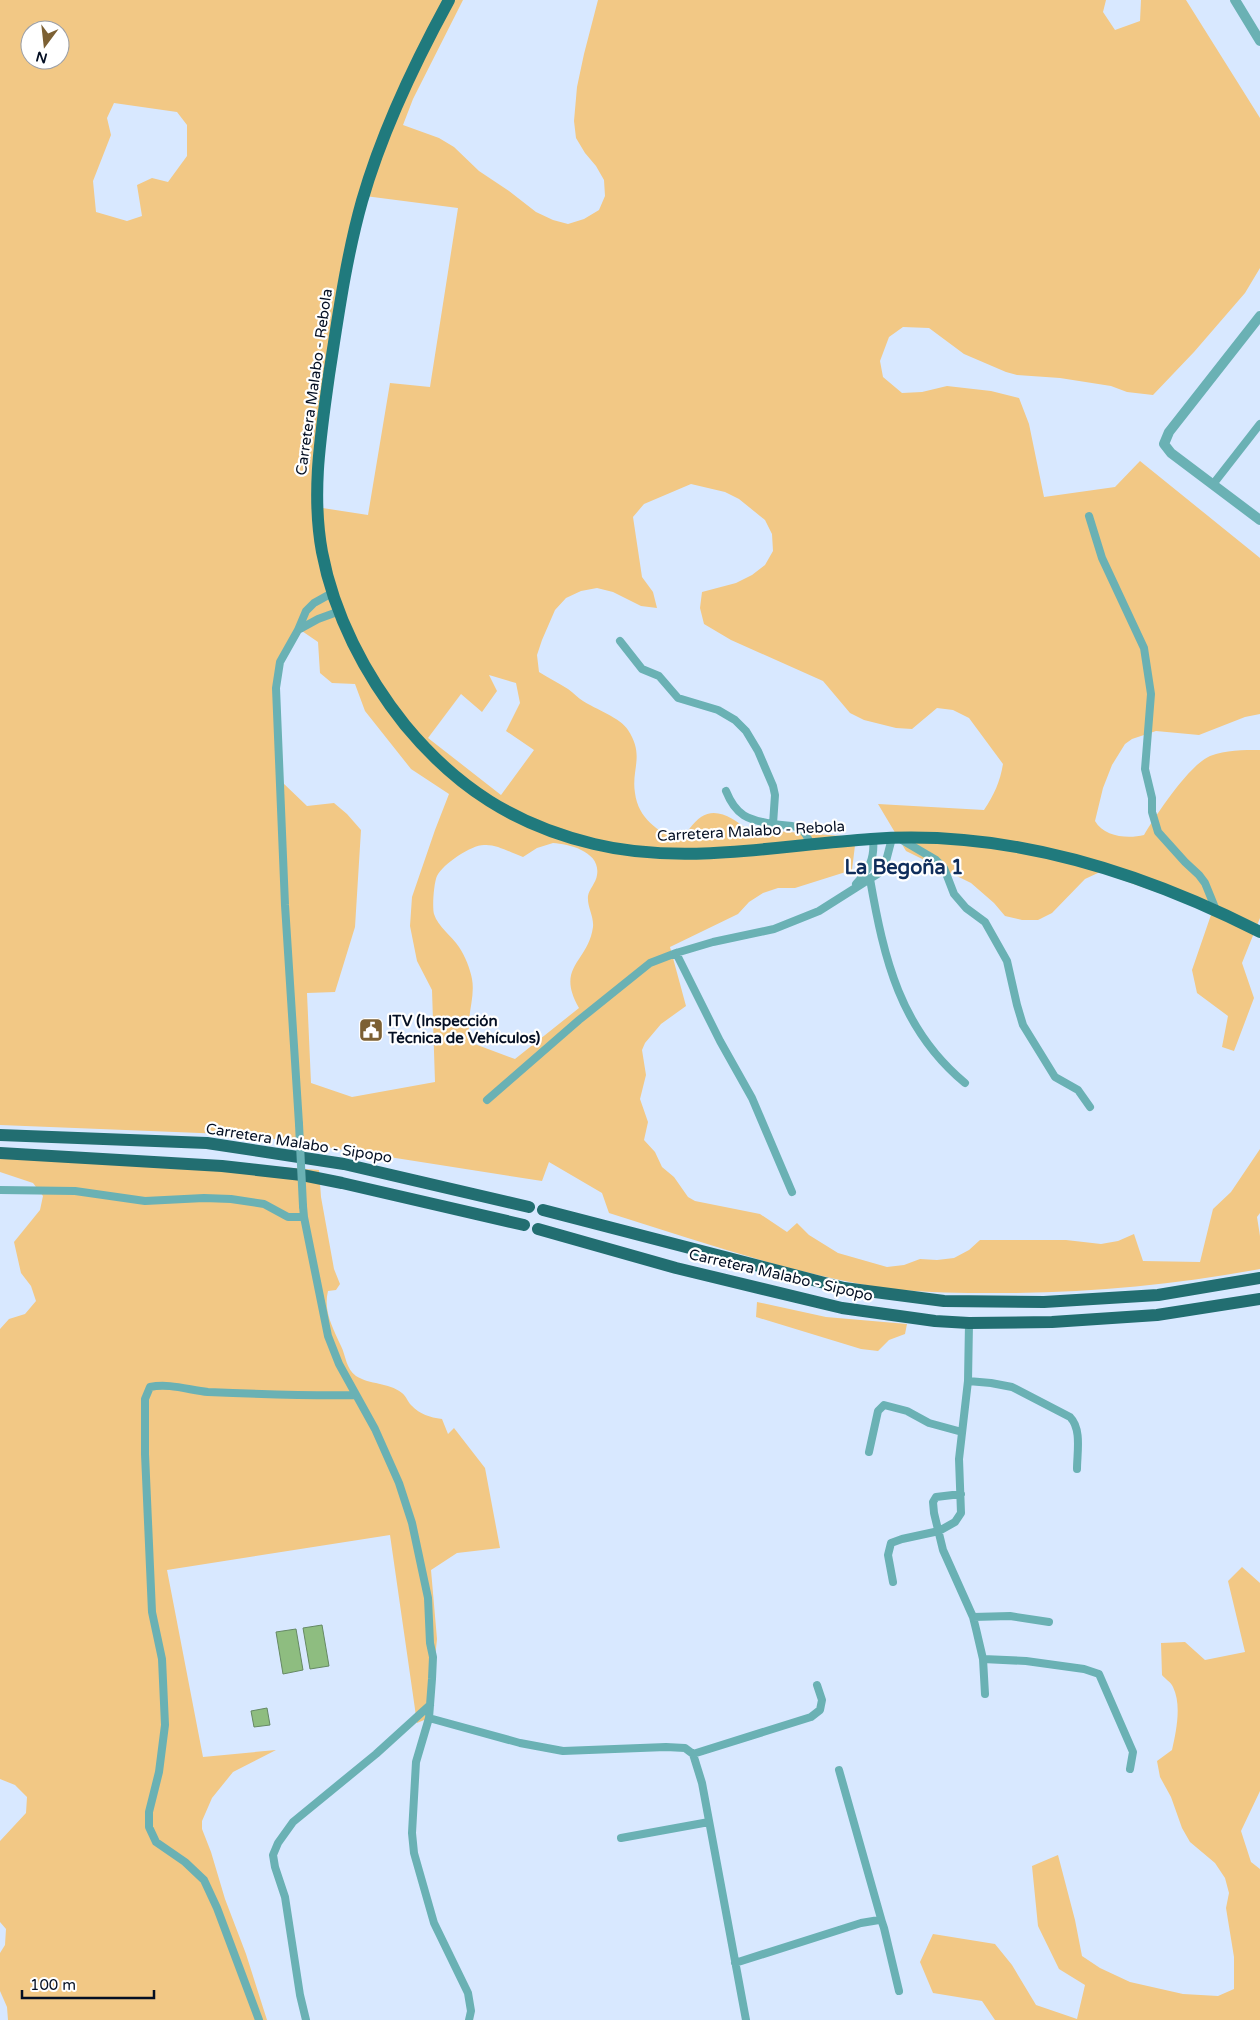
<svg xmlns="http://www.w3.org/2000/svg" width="1260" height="2020" viewBox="0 0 1260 2020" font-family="'Varela Round',sans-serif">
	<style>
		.green { fill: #f2c885; fill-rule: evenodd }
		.water { fill: #8ebd80; stroke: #658964 }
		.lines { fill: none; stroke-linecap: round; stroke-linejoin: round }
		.minor { stroke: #6ab1b4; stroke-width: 8 }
		.tertiary { stroke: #6ab1b4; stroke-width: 10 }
		.primary { stroke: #207a7d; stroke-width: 12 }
		.trunk { stroke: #226e71; stroke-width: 12 }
		.minor-bridge { stroke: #6ab1b4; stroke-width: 8 }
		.labels { text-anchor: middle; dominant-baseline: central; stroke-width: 4.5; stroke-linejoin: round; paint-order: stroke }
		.street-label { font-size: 15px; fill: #040f23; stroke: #fff }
		.poi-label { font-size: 15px; font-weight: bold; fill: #040f23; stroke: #fff; text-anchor: start }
		.district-label { font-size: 20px; font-weight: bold; fill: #0f2d5b; stroke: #fff }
	</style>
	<rect width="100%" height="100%" fill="#d8e8ff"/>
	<!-- green -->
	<path class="green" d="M0 0H463L413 99 403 125 439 138 454 147 479 171 509 191 536 212 553 220 568 224 584 219 599 210 605 196 604 180 596 166 585 153 576 138 574 121 577 87 584 54 598 0H1106L1103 12 1115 30 1140 21 1141 0H1186L1260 118V268L1245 293 1194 352 1153 395 1127 392 1111 386 1060 378 1017 375 1006 372 964 354 929 328 903 327 889 337 880 361 883 377 902 393 922 392 947 386 991 391 1019 398 1029 424 1044 497 1115 487 1140 461 1260 558V714L1245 717 1199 735 1156 731 1132 739 1125 744 1112 765 1103 788 1095 821C1104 837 1128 839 1144 835 1156 815 1189 765 1210 756 1226 750 1243 750 1260 750V918L1242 963 1254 998 1234 1051 1222 1047 1228 1016 1197 993 1192 970 1212 912 1100 872 1085 879 1052 913 1038 920H1022L1005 916 994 903 971 883 906 851 878 804 984 810C994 795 1000 782 1003 764L969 718 953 710 937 708 912 729 896 728 864 720 850 713 823 681 731 640 704 624 700 608 702 592 736 583 752 575 765 565 773 551 772 534 765 520 739 499 725 492 691 484 644 504 633 517 642 577 653 592 657 608 641 606 613 592 597 588 581 591 566 598 555 610 542 640 537 655 539 672C548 678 559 683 568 689 574 693 578 698 583 701 595 709 621 718 628 730 645 756 631 769 635 793 638 818 658 832 680 841 686 834 693 822 701 817 717 806 735 820 747 829L856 837 852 870 795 888H778L763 893 749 902 738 914 670 947 686 1006 661 1024 645 1043 642 1050 646 1075 640 1099 648 1122 644 1140 655 1152 662 1167 674 1177 688 1197 695 1201 760 1214 787 1232 797 1223 809 1235 838 1253 887 1267 904 1265 920 1259 937 1260 954 1258 969 1250 980 1240H1066L1101 1244 1118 1241 1134 1234 1143 1261 1200 1262 1213 1209 1231 1192 1260 1149V1213L1257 1217 1260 1236V1269C1168 1286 1075 1294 981 1293 949 1293 915 1292 883 1288 789 1273 699 1241 609 1213L602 1193 549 1162 542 1181 250 1135 0 1125ZM30 30H60V60H30ZM114 103 177 112 187 125V156L168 182 152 178 137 185 142 216 127 221 96 212 93 181 111 135 107 118ZM365 196 458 208 430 387 390 383 368 515 316 507 353 244ZM299 629 318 642 320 673 332 683 355 684 365 711 411 769 449 794 435 830 412 897 410 926 417 961 432 990 435 1082 352 1097 311 1083 307 993 335 992 355 927 361 830 347 814 334 803 307 806 282 782 276 684 283 660ZM489 675 516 683 520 703 506 731 534 750 501 795 428 738 461 694 482 712 497 691ZM553 843C570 844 601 852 597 875 596 883 589 889 588 896 587 907 594 916 593 927 588 963 555 966 579 1008L515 1059 472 1043C463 1023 476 1000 472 979 470 968 465 956 459 947 452 936 438 927 434 914 432 907 434 882 437 876 443 864 471 845 484 845 497 844 511 853 523 857L537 848Z
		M0 1151 164 1158 319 1170 321 1197 334 1269 340 1284 336 1290 328 1291C323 1311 333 1328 341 1346 346 1356 346 1369 356 1376 370 1385 388 1382 402 1393 406 1396 408 1402 411 1405 421 1415 429 1417 442 1419L448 1434 454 1428 485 1468 500 1548 457 1553 431 1570 437 1639 429 1718 417 1723 390 1535 167 1570 203 1757 276 1750 233 1772 212 1798 202 1821V1829L211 1852 225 1899 246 1954 267 2020H8L7 2007 0 1991V1953L5 1945 6 1929 0 1922V1841L26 1813 27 1797 15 1785 0 1779V1329L9 1319 25 1314 36 1301 31 1286 21 1273 14 1242 40 1210 43 1196 33 1183 0 1172Z
		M757 1302 826 1317 907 1324 905 1334 889 1340 878 1351 861 1349 756 1317Z
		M1242 1567 1260 1583V1791L1241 1831 1251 1862 1260 1869V2020H995L982 2001 933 1993 920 1962 933 1934 995 1944 1012 1965 1036 2005 1077 2019 1085 1985 1059 1969 1038 1926 1032 1866 1058 1855 1075 1920 1082 1956 1100 1968 1130 1982 1183 1994 1218 1996 1234 1989V1957L1226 1908 1229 1893 1225 1878 1215 1863 1190 1842 1182 1828 1171 1797 1160 1777 1157 1761 1172 1750C1176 1732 1182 1705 1173 1687 1171 1682 1165 1679 1162 1675L1161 1643 1185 1642 1205 1660 1245 1652 1228 1581Z"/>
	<!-- water -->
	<path class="water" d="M322 1625 329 1666 310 1669 303 1628Z
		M296 1629 303 1670 283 1674 276 1632Z
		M267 1708 270 1725 254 1727 251 1711Z"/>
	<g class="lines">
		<!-- minor -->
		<path class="minor" d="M1214 483 1260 424
			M1089 516 1102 558 1144 648 1151 694 1145 769 1152 798V812L1158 832 1185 862 1199 875 1205 883 1216 910
			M298 630 318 619 340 611
			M620 641 642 669 659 676 678 698 718 710 735 720 746 731 758 751 773 786 775 795 773 824C796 828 801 821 811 845
			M726 791C736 816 748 820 773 824
			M902 840 936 860 944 868 954 894 966 908 985 922 1007 961 1017 1005 1023 1025 1055 1077 1078 1090 1090 1107
			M870 879C884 959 900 1029 965 1083
			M856 884C869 870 875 858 873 839
			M676 953 720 1041 752 1098 792 1192
			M487 1100 579 1020 650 963 676 953 713 942 774 929 819 911 879 873 886 861 892 838
			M299 1124 285 905 276 688 280 662 298 630 306 611 314 603 332 593
			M0 1190 75 1191 145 1201 204 1198 231 1199 264 1204 288 1217H304L303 1206
			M304 1217 328 1336 339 1364 375 1429 399 1483 412 1523 422 1570 428 1598 430 1643 433 1657 432 1679 429 1718 416 1762 412 1833 414 1853 434 1923 468 1993 471 2011 469 2020
			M968 1381 991 1383 1012 1387 1070 1417C1082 1429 1077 1453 1077 1469
			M869 1452 878 1411 884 1405 907 1411 929 1423 962 1432
			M961 1494 936 1497 933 1502 934 1513 943 1550 973 1617 976 1629 983 1659 985 1694
			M893 1582 888 1555 891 1543 902 1539 939 1531 955 1522 961 1513 959 1459 968 1381 969 1323
			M973 1617 1010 1616 1049 1622
			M983 1659 1026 1661 1084 1669 1099 1674 1133 1752 1130 1769
			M429 1718 520 1743 563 1751 666 1747 685 1748 693 1754 702 1783 746 2020
			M693 1754 811 1717 820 1710 822 1700 817 1685
			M839 1770 882 1922
			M621 1838 709 1822
			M735 1963 861 1923 879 1920 882 1922 884 1928 899 1991
			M259 2020 217 1908 204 1880 185 1862 156 1842 149 1827V1812L159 1772 165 1725 162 1659 152 1612 145 1454V1399L150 1387C169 1383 189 1390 208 1392 257 1394 306 1396 356 1395
			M306 2020 300 1995 285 1897 275 1867 273 1855 278 1843 293 1822 376 1754 430 1705"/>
		<!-- tertiary -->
		<path class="tertiary" d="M1235 0 1260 41
			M1260 316 1169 432 1164 444 1171 453 1260 520"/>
		<!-- primary -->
		<path class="primary" d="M449 0C414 64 382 131 362 201 346 258 338 317 329 375 321 434 311 492 322 552 334 615 365 675 405 725 457 788 515 825 594 844 684 866 780 845 871 839 1008 829 1140 871 1260 932"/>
		<!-- trunk -->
		<path class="trunk" d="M0 1135 207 1143 344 1164 529 1207
			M0 1153 222 1166 302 1175 342 1183 524 1225
			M543 1210 844 1288 944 1301 1044 1302 1158 1295 1260 1278
			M538 1229 676 1268 842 1308 935 1321 969 1323 1052 1322 1157 1315 1260 1299"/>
		<!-- minor-bridge -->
		<path class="minor-bridge" d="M299 1124 303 1206"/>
	</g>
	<!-- icons -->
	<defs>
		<symbol id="civic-square" viewBox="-11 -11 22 22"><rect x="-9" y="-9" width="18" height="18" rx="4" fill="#7c6033" stroke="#fff"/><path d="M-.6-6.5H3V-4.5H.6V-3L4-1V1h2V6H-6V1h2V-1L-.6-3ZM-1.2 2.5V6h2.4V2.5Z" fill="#fff"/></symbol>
	</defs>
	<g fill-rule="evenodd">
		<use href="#civic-square" x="357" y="1016" width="28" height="28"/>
	</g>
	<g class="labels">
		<!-- street labels -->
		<g class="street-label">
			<text transform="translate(314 382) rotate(-82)">Carretera Malabo - Rebola</text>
			<text transform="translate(751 831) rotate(-3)">Carretera Malabo - Rebola</text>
			<text transform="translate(299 1143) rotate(9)">Carretera Malabo - Sipopo</text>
			<text transform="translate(781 1275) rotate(13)">Carretera Malabo - Sipopo</text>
		</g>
		<!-- poi labels -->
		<g class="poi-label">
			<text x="388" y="1021">ITV (Inspección<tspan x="388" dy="17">Técnica de Vehículos)</tspan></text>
		</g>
		<!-- district labels -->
		<g class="district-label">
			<text x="904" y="868">La Begoña 1</text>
		</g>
	</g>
	<!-- north arrow -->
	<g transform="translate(45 45) rotate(195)"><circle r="24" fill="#ffffff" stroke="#9b9fa7"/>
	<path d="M0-4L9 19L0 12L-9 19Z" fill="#7c6033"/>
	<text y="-8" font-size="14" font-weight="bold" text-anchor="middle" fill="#040f23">N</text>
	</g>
	<!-- scale -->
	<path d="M22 1990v8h132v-8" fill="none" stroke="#040f23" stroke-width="2.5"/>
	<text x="30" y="1990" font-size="15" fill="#040f23" stroke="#ffffff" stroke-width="4" paint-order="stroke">100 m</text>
</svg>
